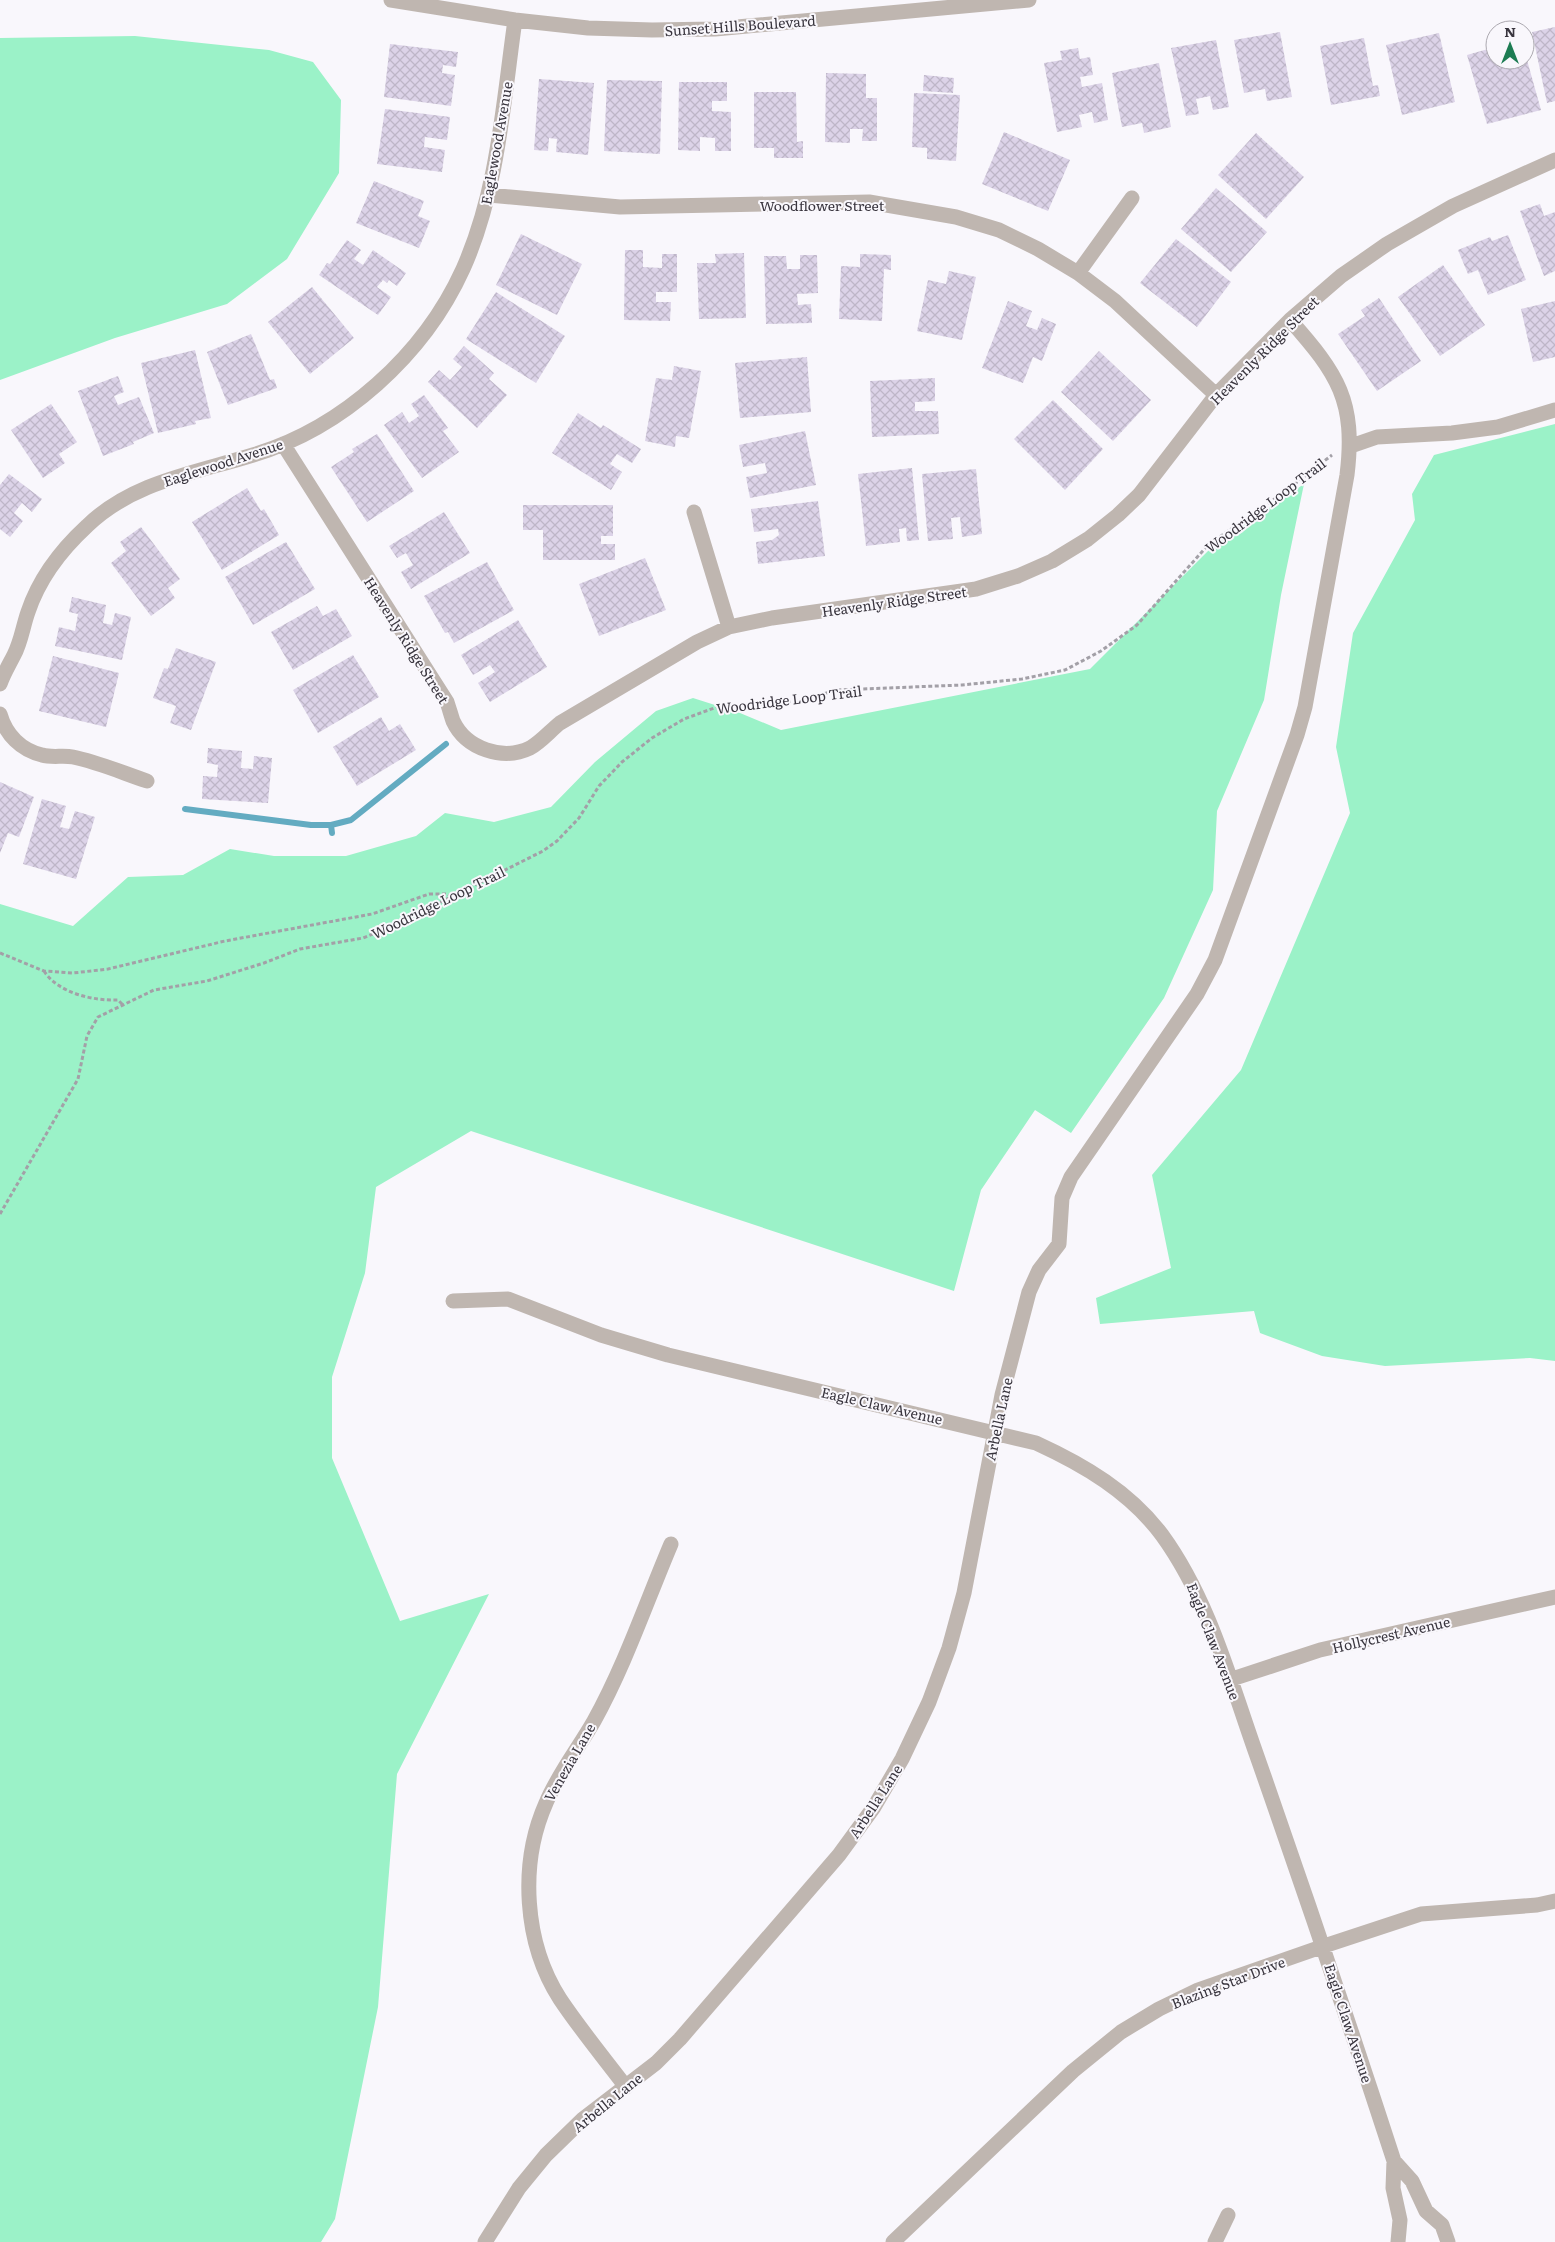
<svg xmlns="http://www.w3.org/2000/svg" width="1555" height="2242" viewBox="0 0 1555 2242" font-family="Literata,serif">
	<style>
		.grass { fill: #9bf2c8 }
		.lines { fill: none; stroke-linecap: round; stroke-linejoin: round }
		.stream { stroke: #63abc1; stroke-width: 6 }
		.building { fill: url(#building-cross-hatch) }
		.path { stroke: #a3a0a7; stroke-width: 3; stroke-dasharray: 4 2.5; stroke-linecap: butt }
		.minor { stroke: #bfb6b0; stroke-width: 15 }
		.labels { text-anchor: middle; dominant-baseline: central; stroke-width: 4; stroke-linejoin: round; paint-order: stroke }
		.street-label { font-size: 14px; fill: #39353e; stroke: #f9f7fc }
	</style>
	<defs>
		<pattern id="building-cross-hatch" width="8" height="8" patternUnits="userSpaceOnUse" patternTransform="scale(1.25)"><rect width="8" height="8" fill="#dcd3e8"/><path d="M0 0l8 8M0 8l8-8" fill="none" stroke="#beb6c8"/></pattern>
	</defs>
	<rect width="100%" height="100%" fill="#f9f7fc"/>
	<!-- grass -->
	<path class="grass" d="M135 36 269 50 313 62 341 100 339 173 287 259 227 304 115 338 0 380V38Z
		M1555 424V1361L1530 1358 1385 1366 1322 1356 1260 1333 1254 1311 1100 1324 1096 1298 1171 1268 1152 1175 1241 1070 1350 813 1336 747 1353 633 1415 520 1412 494 1434 455Z
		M1304 484 1281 595 1264 700 1217 811 1213 890 1164 998 1071 1133 1035 1110 981 1190 954 1291 471 1131 376 1187 365 1273 332 1377V1458L400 1621 489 1594 397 1774 378 2007 335 2219 321 2242H0V904L73 926 128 877 183 875 230 849 274 856H346L416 836 445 813 494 822 551 807 595 762 656 711 693 698 740 713 781 730 1090 669 1214 545Z"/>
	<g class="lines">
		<!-- stream -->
		<path class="stream" d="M185 809 311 825H331
			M332 833 331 825 351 820 446 744"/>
	</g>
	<!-- building -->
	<path class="building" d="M1555 27V101L1547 103 1532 32Z
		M1280 32 1292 97 1267 101 1265 89 1244 93 1234 40Z
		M1439 33 1455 102 1402 115 1386 45Z
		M1364 38 1373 86 1378 85 1380 96 1331 105 1320 46Z
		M1216 40 1229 107 1213 110 1210 96 1196 99 1199 114 1186 116 1171 48Z
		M390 44 458 52 456 67 443 65 442 73 455 75 451 106 384 97Z
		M1495 47V60H1527L1541 110 1487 124 1467 55Z
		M1078 48 1080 59 1090 57 1093 75 1080 77 1082 87 1102 83 1108 120 1094 123 1092 112 1079 115 1082 127 1057 132 1044 63 1062 60 1060 51Z
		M1159 63 1171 127 1144 133 1142 123 1122 127 1112 73Z
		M826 73 866 74V98H877V141H862L863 129H850V143L825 142Z
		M924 75 954 78 953 93 923 91Z
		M539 79 594 83 588 155 556 152 557 139 549 138 548 151 534 150Z
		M607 80 662 81 660 154 604 151Z
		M679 82H727V101H712V111L731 112V151H715V138L700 137V151L678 150Z
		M754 92H796L797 142 803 141V158H774V148H754Z
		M914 93 960 95 956 161 927 159V148L912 147Z
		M385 109 450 117 447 140 425 137 424 147 445 150 442 172 377 164Z
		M1004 132 1070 160 1048 211 982 184Z
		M1256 133 1304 177 1266 219 1218 175Z
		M374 181 424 201 418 216 430 221 419 248 356 223Z
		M1216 188 1267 232 1231 272 1181 229Z
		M1540 204 1544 216 1555 212V271L1544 276 1520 211Z
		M521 234 582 264 557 315 496 285Z
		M1508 235 1526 280 1488 295 1478 270 1468 274 1458 250 1490 237 1492 241Z
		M1176 239 1231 282 1197 327 1140 283Z
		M347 240 361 250 354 259 363 265 373 250 406 273 397 286 389 280 387 283 383 280 377 287 391 297 378 315 319 275 327 263 330 264Z
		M625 250H643V267L662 268V254H677V292H656V302H671L670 321 624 320Z
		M744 253 746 318 699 319 697 263H716L715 254Z
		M860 254 891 255V270L884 269 882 321 839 319 841 266 860 267Z
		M800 255H817L818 293 797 294 798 305 811 304 812 323 766 324 764 256H786L787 269H800Z
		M1443 265 1485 325 1440 356 1398 297Z
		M949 271 976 277 962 340 917 331 928 280 946 284Z
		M312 287 354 338 310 374 268 322Z
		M496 292 565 336 536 383 466 339Z
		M1379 298 1421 361 1377 391 1338 334 1365 316 1361 310Z
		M1008 301 1032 311 1026 326 1037 330 1042 318 1056 324 1042 361 1033 357 1023 383 982 368Z
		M1555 301V357L1533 362 1521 309Z
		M251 334 270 380 274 379 277 388 228 405 207 352Z
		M464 346 494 373 489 379 507 395 477 428 428 382 439 370 450 380 462 367 453 359Z
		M195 350 211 418 195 421 196 424 158 433 141 363Z
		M1099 351 1151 400 1113 441 1061 392Z
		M807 357 811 412 740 418 735 363Z
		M674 366 701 371 689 438 676 436 675 447 645 441 656 378 672 380Z
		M118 376 124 392 114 396 118 405 139 397 154 433 133 442 134 444 103 456 78 391Z
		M935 378V401L915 402V411H938L939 434 872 437 870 381Z
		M424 395 448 428 443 431 459 452 422 478 384 425 402 412 409 423 419 416 411 404Z
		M1053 400 1103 449 1065 490 1014 439Z
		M51 404 77 442 59 454 65 463 43 478 11 430Z
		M578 413 601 428 603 425 641 449 632 463 617 454 610 464 622 472 611 490 552 453Z
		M805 431 816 485 750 498 746 477 767 473 765 463 743 467 739 445Z
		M377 434 414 491 367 522 331 467 354 452 352 449Z
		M912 468 919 540 907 541 906 528 899 529 900 542 866 546 858 474Z
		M976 469 982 534 962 537 960 517 951 518 953 539 928 541 922 474Z
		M9 474 42 499 32 512 22 503 14 513 23 521 10 537 0 529V485Z
		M247 488 261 511 264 509 279 535 222 570 192 522Z
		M818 501 825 556 758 564 756 542 772 540 779 535 778 529 754 532 751 509Z
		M523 505H613V536H601V544H615V560H543V530H523Z
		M444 512 470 553 411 589 401 572 413 565 406 553 397 558 389 546Z
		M141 527 180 579 168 588 175 598 151 616 111 563 126 551 120 542Z
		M286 542 315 589 253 625 225 577Z
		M645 558 666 610 599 636 579 584Z
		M487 562 514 610 454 643 448 632 445 633 424 596Z
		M72 597 106 605 103 623 112 625 115 613 131 617 122 660 55 646 59 627 75 631 78 614 69 612Z
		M317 606 323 616 336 609 352 636 293 670 271 632Z
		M518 620 547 667 490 702 478 683 495 672 490 665 473 675 461 655Z
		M176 648 216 662 191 730 170 723 176 706 153 698 164 668 168 669Z
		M353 655 379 697 318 733 293 690Z
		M53 656 119 673 106 727 39 711Z
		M381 717 389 731 400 724 416 750 357 786 333 747Z
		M208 748 242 751 241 768 253 769 254 756 272 758 268 803 202 799 203 776 217 777 218 765 207 763Z
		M0 782 34 797 19 837 8 833 0 853Z
		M42 799 66 806 60 827 69 829 75 811 95 817 76 879 23 864Z"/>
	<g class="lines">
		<!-- path -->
		<path class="path" d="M0 953 44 971 73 973 108 969 225 941 372 914 429 894H448L451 897
			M44 971C58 993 93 1001 118 1000L122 1004
			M0 1214 78 1079 87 1036 98 1017 154 990 207 981 264 963 300 949 363 938 397 924 543 851 557 841 579 818 599 786 622 762 652 738 684 719 717 707 757 706 798 701 837 690 962 685 1022 679 1065 670 1101 651 1137 625 1208 545 1283 493 1332 455"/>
		<!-- minor -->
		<path class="minor" d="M391 0 515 20 588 28 652 30 715 29 1029 0
			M489 195 620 207 869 202 956 217 999 230 1038 249 1078 273 1115 301 1216 395
			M1078 273 1132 198
			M283 444 447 702C449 708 451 715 453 721 466 749 503 761 530 748 541 742 550 731 560 723L697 642 729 627 772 618 976 589 1018 576 1052 561 1088 539 1118 515 1139 495 1216 395 1290 320 1341 276 1387 244 1453 206 1555 160
			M1351 446 1377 437 1452 433 1498 427 1555 410
			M694 512 729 627
			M0 684C4 673 9 665 14 655 21 642 23 626 28 612 39 579 62 549 87 526 132 482 195 473 253 455 343 428 424 355 463 269 498 191 503 104 515 20
			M0 714C6 735 21 750 42 755 52 758 63 755 73 757 98 762 123 773 147 781
			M453 1301 508 1299 601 1335 668 1355 1036 1443C1084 1465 1130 1492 1162 1535 1210 1601 1231 1684 1258 1759 1305 1893 1350 2026 1394 2161L1393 2188 1400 2220 1398 2242
			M1229 1680 1320 1650 1555 1597
			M626 2087C604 2058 580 2029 560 1999 524 1943 519 1864 546 1803 558 1774 578 1749 594 1721 625 1665 646 1603 671 1544
			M1394 2161 1412 2181 1426 2211 1442 2225 1448 2242
			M485 2242 519 2188 546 2155 583 2119 656 2063 680 2039 839 1855 874 1807 902 1759 929 1702 949 1648 964 1593 1002 1395 1029 1292 1039 1270 1059 1244 1062 1198 1071 1177 1197 994 1215 960 1297 735 1305 707 1347 475C1356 401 1338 374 1290 320
			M893 2242 1073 2071 1121 2032 1159 2009 1198 1990 1324 1946 1421 1914 1537 1905 1555 1901
			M1215 2242 1228 2215"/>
	</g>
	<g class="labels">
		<!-- street labels -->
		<g class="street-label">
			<text transform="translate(740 25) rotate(-4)">Sunset Hills Boulevard</text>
			<text transform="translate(496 143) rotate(-80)">Eaglewood Avenue</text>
			<text x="822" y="205">Woodflower Street</text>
			<text transform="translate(1264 350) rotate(-45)">Heavenly Ridge Street</text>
			<text transform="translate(223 462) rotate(-18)">Eaglewood Avenue</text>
			<text transform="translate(1265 505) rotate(-37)">Woodridge Loop Trail</text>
			<text transform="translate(894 601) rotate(-8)">Heavenly Ridge Street</text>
			<text transform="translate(407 640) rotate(58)">Heavenly Ridge Street</text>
			<text transform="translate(789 699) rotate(-7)">Woodridge Loop Trail</text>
			<text transform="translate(438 902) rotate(-26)">Woodridge Loop Trail</text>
			<text transform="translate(882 1405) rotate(13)">Eagle Claw Avenue</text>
			<text transform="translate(998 1419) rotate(-78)">Arbella Lane</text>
			<text transform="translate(1391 1634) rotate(-13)">Hollycrest Avenue</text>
			<text transform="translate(1214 1641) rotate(69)">Eagle Claw Avenue</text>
			<text transform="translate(569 1762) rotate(-60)">Venezia Lane</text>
			<text transform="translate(875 1801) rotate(-57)">Arbella Lane</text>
			<text transform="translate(1228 1982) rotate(-21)">Blazing Star Drive</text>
			<text transform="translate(1349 2023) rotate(72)">Eagle Claw Avenue</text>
			<text transform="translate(607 2102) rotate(-39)">Arbella Lane</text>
		</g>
	</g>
	<!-- north arrow -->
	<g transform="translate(1510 45)"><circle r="24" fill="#f9f7fc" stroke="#aca9b0"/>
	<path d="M0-4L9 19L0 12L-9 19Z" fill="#1d7c53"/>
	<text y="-8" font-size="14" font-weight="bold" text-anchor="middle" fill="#39353e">N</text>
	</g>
</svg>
